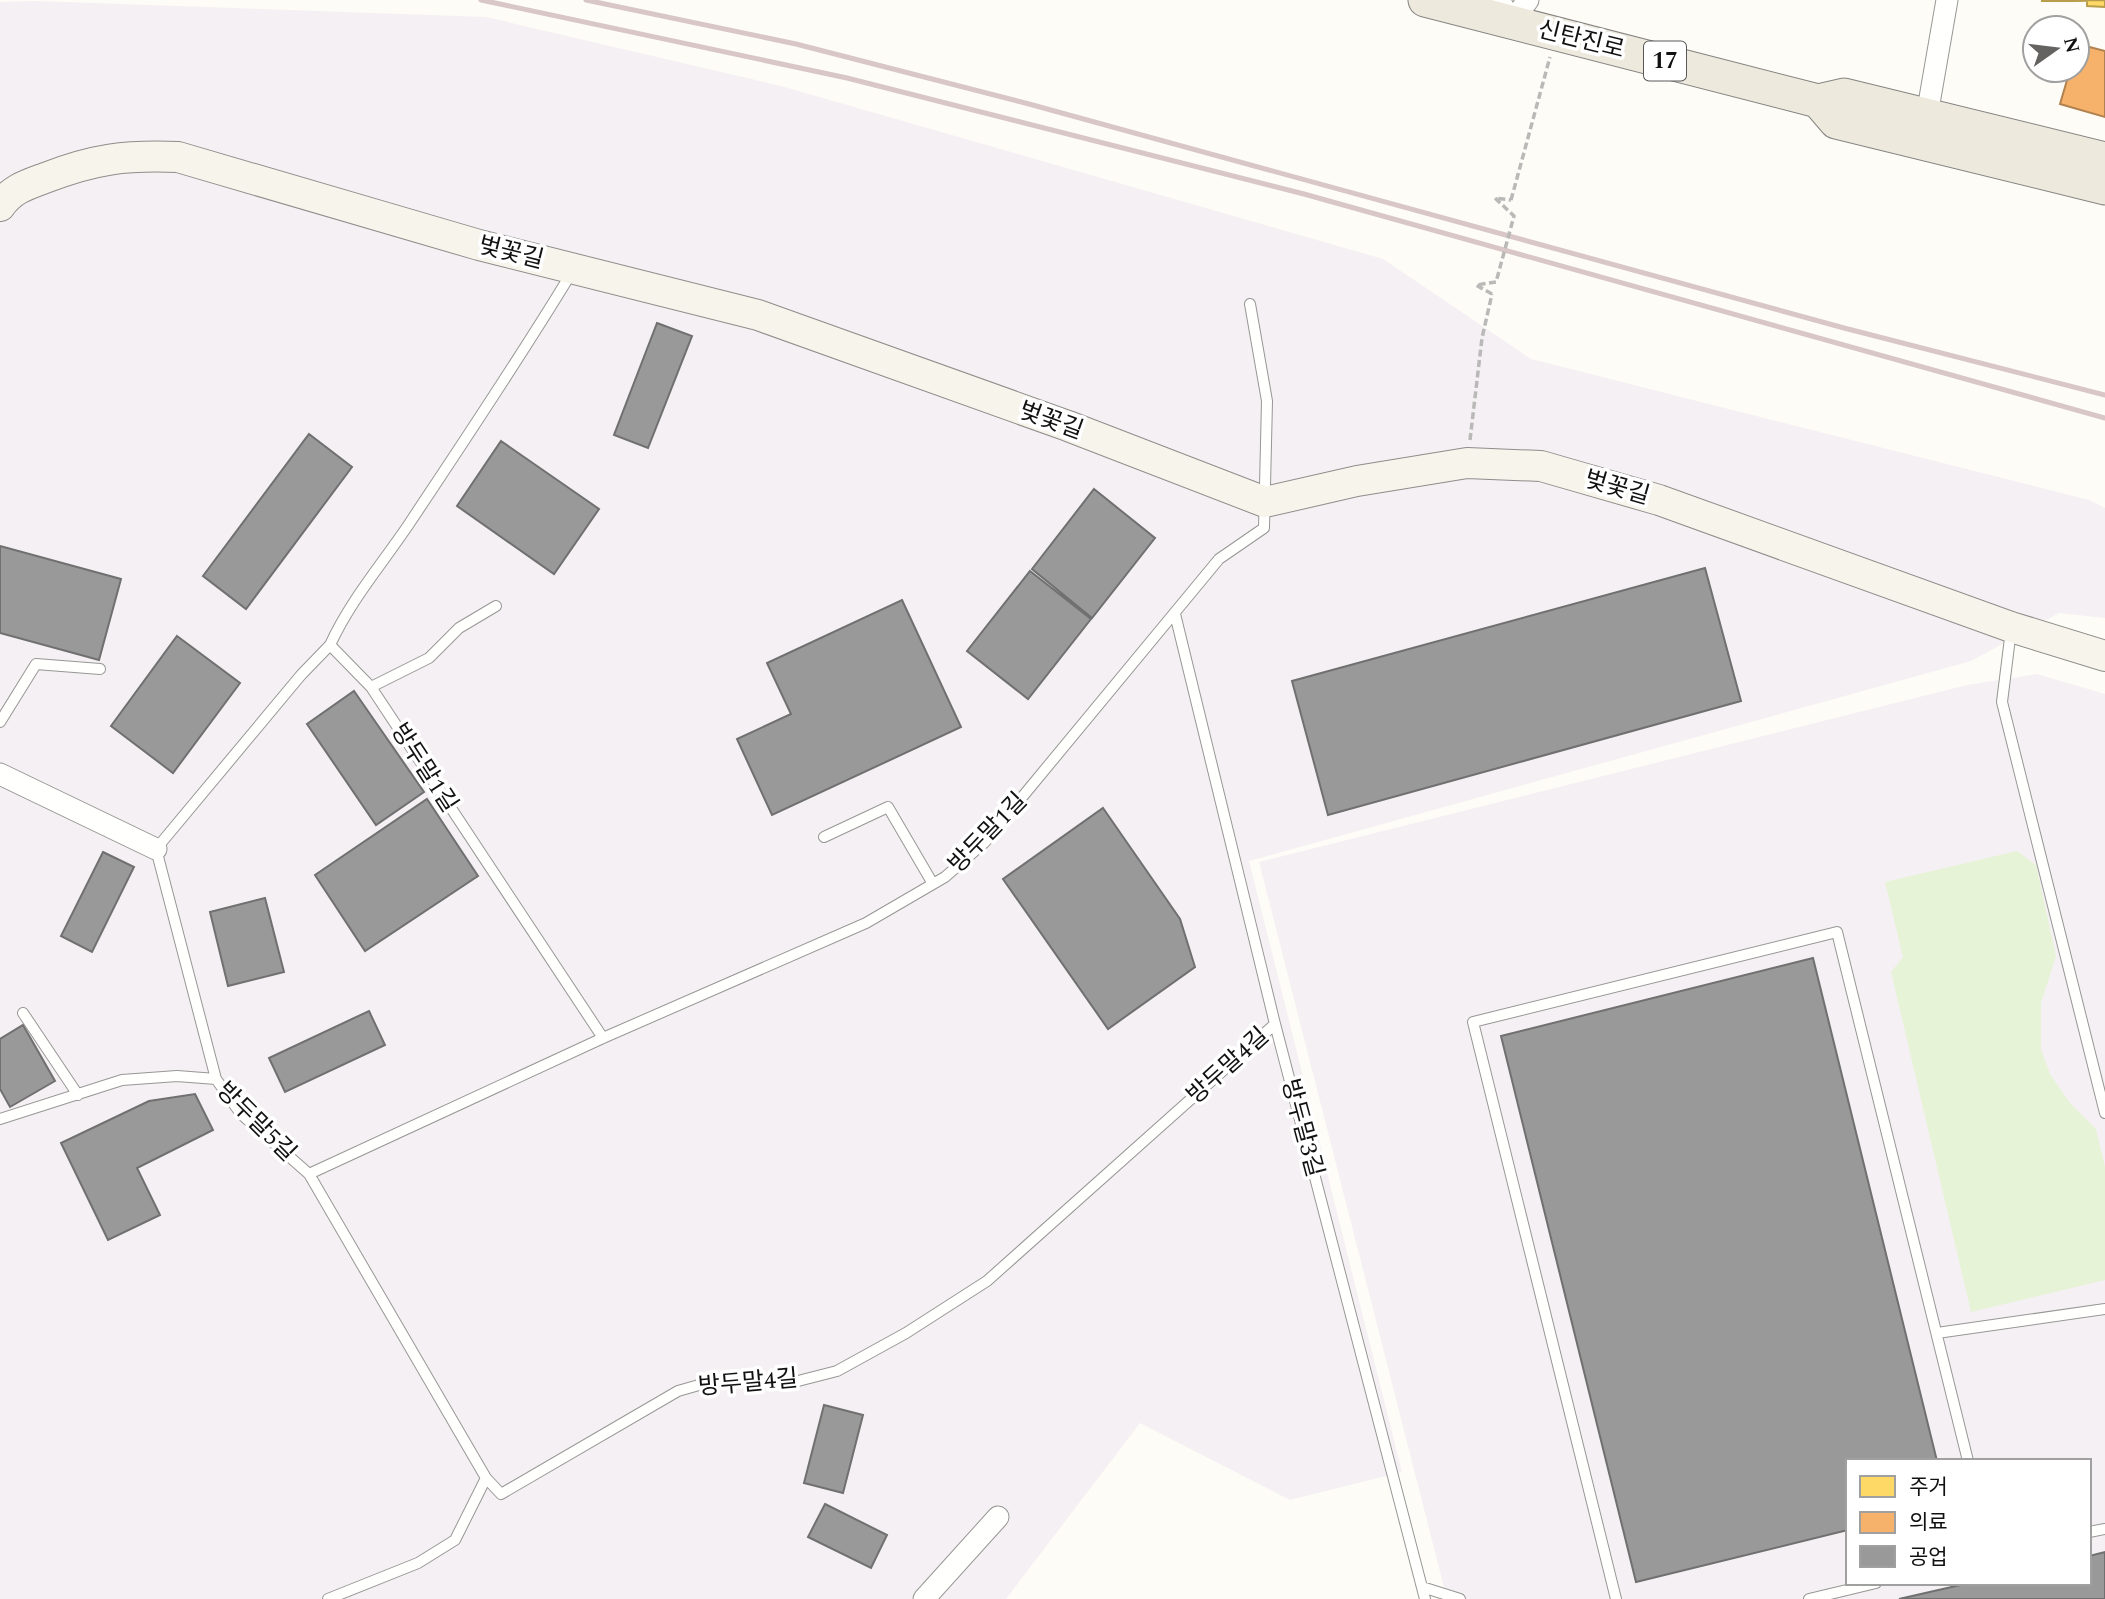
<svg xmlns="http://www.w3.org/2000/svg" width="2105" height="1599" viewBox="0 0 2105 1599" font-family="Spectral,'Noto Sans KR',serif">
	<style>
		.industrial { fill: #f5f0f3; fill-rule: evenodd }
		.green { fill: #e7f3d7 }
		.homes { fill: #ffd966; stroke: #b89d4c; stroke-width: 2 }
		.health { fill: #f6b26b; stroke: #b18250; stroke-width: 2 }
		.industry { fill: #999; stroke: #707070; stroke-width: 2 }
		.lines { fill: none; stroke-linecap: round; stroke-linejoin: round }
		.lane-casing { stroke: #979795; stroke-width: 12 }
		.street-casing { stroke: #979795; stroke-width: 23 }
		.secondary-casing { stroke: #8e8d8b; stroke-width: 32 }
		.primary-casing { stroke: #858482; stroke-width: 35 }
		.path { stroke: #b9b9b8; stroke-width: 3.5; stroke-dasharray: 7 3.5; stroke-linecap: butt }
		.lane { stroke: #fffffe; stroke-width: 10 }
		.street { stroke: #fffffe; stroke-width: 21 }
		.secondary { stroke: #f6f4eb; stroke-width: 30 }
		.primary { stroke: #ede9dc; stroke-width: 33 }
		.rail { stroke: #d9c6c7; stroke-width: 5 }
		.path-bridge { stroke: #b9b9b8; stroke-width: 3.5; stroke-dasharray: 7 3.5; stroke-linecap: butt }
		.labels { text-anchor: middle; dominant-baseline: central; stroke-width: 7; stroke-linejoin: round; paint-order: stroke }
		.shield { fill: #fff; stroke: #585858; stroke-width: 2 }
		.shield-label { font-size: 23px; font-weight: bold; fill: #111 }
		.street-label { font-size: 24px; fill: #111; stroke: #fff }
	</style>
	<rect width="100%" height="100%" fill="#fdfcf7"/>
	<!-- industrial -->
	<path class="industrial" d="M36 1 486 17 781 86 1383 259 1531 359 2089 500 2105 508V618L2059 613 1971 661 1249 861 1402 1472 1290 1500 1140 1423 1006 1599H0V2Z
		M2037 674 2105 694V1599H1447L1259 862 1967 685ZM1848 1461H2089V1583H1848Z"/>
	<!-- green -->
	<path class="green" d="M2017 851 2036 865 2056 956 2041 1003V1049L2050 1074 2070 1103 2096 1129 2105 1167V1280L1971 1312 1891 972 1903 957 1885 882Z"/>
	<!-- homes -->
	<path class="homes" d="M2105 0V7L2087 6V1H2041Z"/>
	<!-- health -->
	<path class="health" d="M2078 44 2105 51V117L2060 104 2070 70H2077Z"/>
	<!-- industry -->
	<path class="industry" d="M657 323 692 336 648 448 614 435Z
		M309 434 352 467 246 609 203 576Z
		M501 441 599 509 554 574 457 506Z
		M1094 489 1155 538 1092 618 1032 569Z
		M0 546 121 579 99 660 0 633Z
		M1705 568 1741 701 1328 815 1292 681Z
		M1030 571 1091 619 1028 699 967 651Z
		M902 600 961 727 772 815 737 739 791 714 767 663Z
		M177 636 240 683 173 773 111 726Z
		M354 691 424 792 376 825 307 724Z
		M427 799 478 876 365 951 315 875Z
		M1103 808 1180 919 1195 967 1108 1029 1003 879Z
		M103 852 134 867 92 952 61 936Z
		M265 898 284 972 228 986 210 912Z
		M1813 958 1937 1461H1848V1530L1636 1582 1501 1036Z
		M369 1011 385 1045 285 1092 269 1058Z
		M23 1025 55 1081 10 1107 0 1089V1039Z
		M195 1094 213 1130 137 1168 160 1215 108 1240 61 1143 149 1101Z
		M824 1405 863 1415 843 1493 804 1483Z
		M825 1504 887 1535 871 1568 808 1537Z
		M2105 1552V1599H1899L1969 1583H2089V1556Z"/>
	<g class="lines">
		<defs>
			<path id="lane" d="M1175 614 1275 1024 1425 1599
				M2011 630 2002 702 2105 1113
				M330 645C350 601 382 564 409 524 464 441 520 358 572 272
				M371 687 429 658 459 628 496 606
				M0 722 36 664 100 669
				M824 837 888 807 933 884
				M23 1013 78 1095
				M216 1079 156 849 301 675 330 645 371 687 603 1038
				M0 1119 122 1080 177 1076 216 1079 241 1114 309 1174 486 1478 501 1494 678 1391 713 1381H798L837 1371 906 1333 987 1281 1275 1024
				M309 1174 603 1038 866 923 945 877 985 842 1219 559 1264 528 1267 401 1250 304
				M1937 1333 2105 1309
				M2089 1532 2105 1529
				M1422 1587 1460 1599
				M328 1599 418 1563 455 1540 486 1478
				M1616 1599 1473 1022 1837 932 1968 1461
				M1809 1599 1876 1583"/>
			<path id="street" d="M1499 0 1512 22 1528 0
				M1927 115 1947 0
				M0 774 156 849
				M924 1599 998 1517"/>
			<path id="secondary" d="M0 206C12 189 26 185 45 178 94 159 125 155 178 157L479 245 758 315 1068 426 1265 502 1357 481 1467 463 1541 466 1659 500 2011 627 2105 656"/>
			<path id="primary" d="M1425 0 1818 101 1844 95 2105 159
				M1818 101 1836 122 2105 188"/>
		</defs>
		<!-- lane casing -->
		<use href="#lane" class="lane-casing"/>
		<!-- street casing -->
		<use href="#street" class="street-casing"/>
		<!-- secondary casing -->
		<use href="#secondary" class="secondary-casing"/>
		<!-- primary casing -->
		<use href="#primary" class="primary-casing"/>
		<!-- path -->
		<path class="path" d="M1511 200 1550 57
			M1470 440 1482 338 1492 294"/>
		<!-- lane -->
		<use href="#lane" class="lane"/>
		<!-- street -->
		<use href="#street" class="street"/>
		<!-- secondary -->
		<use href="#secondary" class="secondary"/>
		<!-- primary -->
		<use href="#primary" class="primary"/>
		<!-- rail -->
		<path class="rail" d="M481 0 847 78 1304 194 2105 418
			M586 0 796 44 1029 104 1844 328 2105 395"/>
		<!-- path-bridge -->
		<path class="path-bridge" d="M1492 294 1476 285 1496 282 1514 216 1495 198 1511 200"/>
	</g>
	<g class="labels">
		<!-- shield labels -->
		<rect class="shield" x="1644" y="41.5" width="42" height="39" rx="5"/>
		<g class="shield-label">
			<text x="1665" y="61">17</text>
		</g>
		<!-- street labels -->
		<g class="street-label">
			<text transform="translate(1581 40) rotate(14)">신탄진로</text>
			<text transform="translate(511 253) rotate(14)">벚꽃길</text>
			<text transform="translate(1051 421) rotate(20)">벚꽃길</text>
			<text transform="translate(1617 488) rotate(16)">벚꽃길</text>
			<text transform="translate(424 768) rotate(57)">방두말1길</text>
			<text transform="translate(988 833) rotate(-46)">방두말1길</text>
			<text transform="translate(1228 1066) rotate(-42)">방두말4길</text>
			<text transform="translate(256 1122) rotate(45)">방두말5길</text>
			<text transform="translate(1302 1128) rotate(75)">방두말3길</text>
			<text transform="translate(748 1383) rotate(-5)">방두말4길</text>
		</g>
	</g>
	<!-- legend -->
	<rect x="1846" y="1459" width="245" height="126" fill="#ffffff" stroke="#a0a0a0" stroke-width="2"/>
	<rect x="1860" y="1476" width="35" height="21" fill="#ffd966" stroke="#a0a0a0" stroke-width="2"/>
	<text x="1909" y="1494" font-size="21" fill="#111111">주거</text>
	<rect x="1860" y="1512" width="35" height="21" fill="#f6b26b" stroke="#a0a0a0" stroke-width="2"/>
	<text x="1909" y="1529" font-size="21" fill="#111111">의료</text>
	<rect x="1860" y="1546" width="35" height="21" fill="#999999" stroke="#a0a0a0" stroke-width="2"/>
	<text x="1909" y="1564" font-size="21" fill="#111111">공업</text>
	<!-- north arrow -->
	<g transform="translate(2056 49) rotate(76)"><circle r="33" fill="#ffffff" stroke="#a0a0a0" stroke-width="2"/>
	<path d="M0-5L12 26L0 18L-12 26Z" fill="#646362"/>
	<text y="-10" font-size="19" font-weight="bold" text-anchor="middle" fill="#111111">N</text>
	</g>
</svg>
